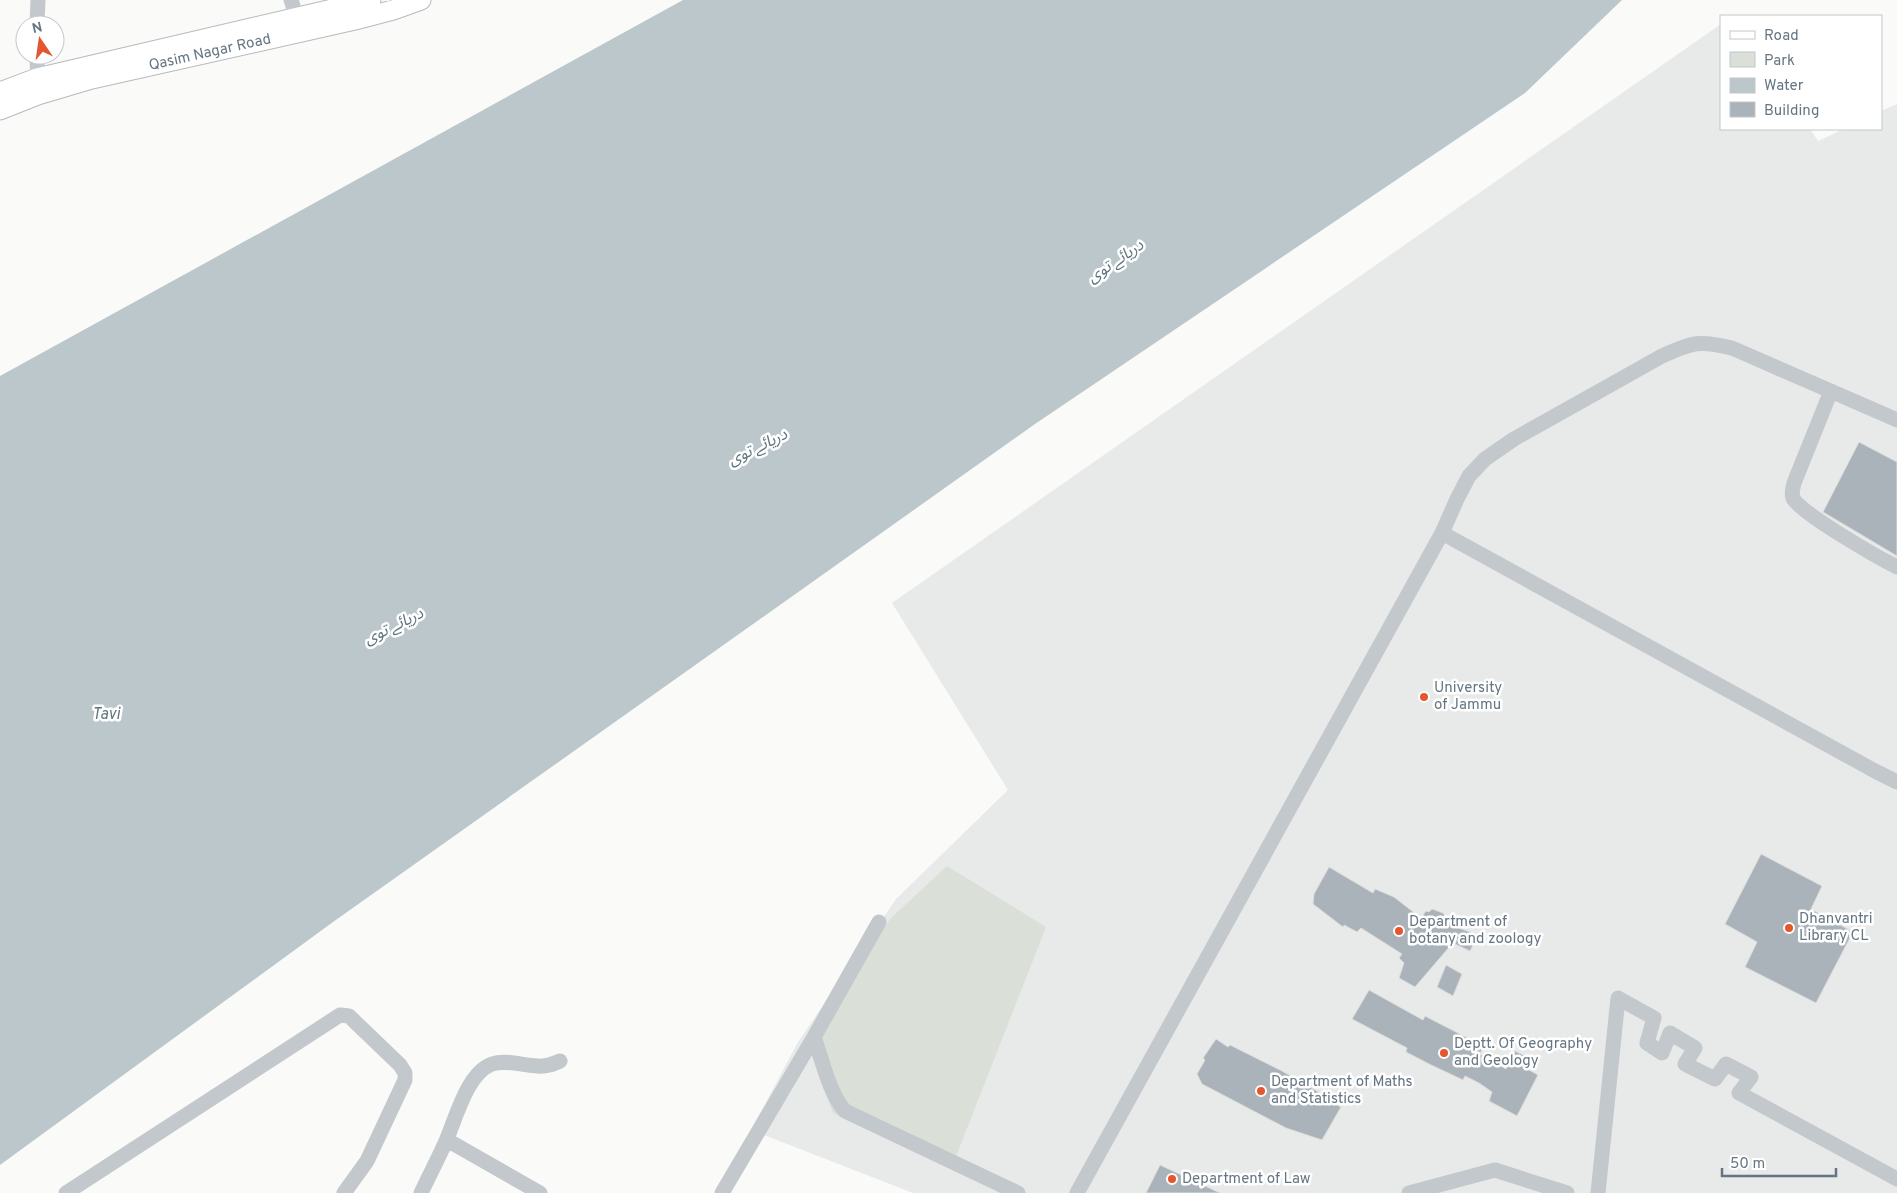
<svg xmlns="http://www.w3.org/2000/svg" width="1897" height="1193" viewBox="0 0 1897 1193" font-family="Overpass,'Noto Sans Arabic',sans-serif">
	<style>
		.built { fill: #e8e9e9 }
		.green { fill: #dadfd7 }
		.water { fill: #bbc7cb }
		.building { fill: #aab3b9; stroke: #dcdcda }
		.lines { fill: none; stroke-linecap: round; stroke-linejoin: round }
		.major-casing { stroke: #b5babe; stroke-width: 21 }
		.minor { stroke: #c3c8cc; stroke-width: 15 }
		.major { stroke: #fff; stroke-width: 19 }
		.poi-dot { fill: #e4572e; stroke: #fff; stroke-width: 2 }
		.labels { text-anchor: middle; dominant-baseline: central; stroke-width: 5; stroke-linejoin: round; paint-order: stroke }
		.street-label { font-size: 15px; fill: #657683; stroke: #fff }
		.poi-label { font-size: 15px; fill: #657683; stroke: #fff; text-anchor: start }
		.water-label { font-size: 16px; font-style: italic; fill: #60757c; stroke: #fff }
	</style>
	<rect width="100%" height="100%" fill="#fafaf8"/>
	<!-- built -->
	<path class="built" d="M1721 24V129H1810L1818 141 1844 129H1881V111L1897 104V1193H913L751 1130 798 1042 896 899 1008 790 892 603Z"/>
	<!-- green -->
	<path class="green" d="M947 866 1046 927 953 1164 833 1113 809 1047 890 919Z"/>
	<!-- water -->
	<path class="water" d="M683 0H1622L1525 93 1035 424 333 922 0 1165V376Z"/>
	<!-- building -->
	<path class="building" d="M1859 442 1897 462V556L1823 512Z
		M1761 854 1822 886 1811 909 1853 932 1816 1003 1745 967 1757 942 1725 924Z
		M1329 867 1373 893 1375 889 1394 897 1421 918 1426 911 1429 912 1432 909 1443 913 1451 925 1478 935 1470 951 1455 944 1457 938 1415 987 1399 978 1404 963 1399 958 1402 954 1361 928 1357 932 1344 925 1343 927 1313 904 1314 894Z
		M1446 965 1462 974 1453 996 1437 987Z
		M1369 990 1423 1020 1425 1016 1483 1046 1480 1054 1506 1069 1515 1051 1527 1057 1522 1066 1538 1075 1517 1116 1489 1101 1492 1092 1479 1083 1465 1076 1463 1080 1429 1064 1406 1052 1407 1048 1352 1019Z
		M1216 1039 1228 1047 1230 1045 1282 1071 1322 1094 1324 1099 1341 1107 1322 1140 1286 1128 1202 1084 1197 1074 1205 1060 1203 1058Z
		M1160 1165 1220 1193H1146Z"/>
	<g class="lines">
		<defs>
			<g id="major">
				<path d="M0 92 37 78 371 0"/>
				<path id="s1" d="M0 110 38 95 92 79 355 20 393 10 421 0"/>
			</g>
		</defs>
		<!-- major casing -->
		<use href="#major" class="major-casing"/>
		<!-- minor -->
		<path class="minor" d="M291 0 297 18
			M37 25 38 0
			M37 55 38 88
			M1831 391 1794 483C1793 488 1791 493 1793 498 1800 513 1879 558 1897 567
			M1442 533 1457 499 1469 476 1485 459 1514 439 1662 356C1693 342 1699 340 1732 348L1897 420
			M814 1037 879 922
			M447 1140 540 1193
			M66 1193 340 1015 349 1016 400 1065 405 1073V1080L367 1161 344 1193
			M421 1193C429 1176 438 1159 446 1141 456 1118 467 1073 492 1064 506 1059 524 1066 538 1066 546 1067 553 1064 560 1061
			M722 1193 814 1037C822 1059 829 1093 845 1111L1018 1193
			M1077 1193 1442 533 1875 771 1897 782
			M1409 1193 1495 1170 1567 1193
			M1598 1193 1618 998 1654 1018 1647 1043 1662 1053 1670 1033 1695 1048 1685 1064 1715 1079 1726 1064 1751 1077 1739 1093 1897 1179"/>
		<!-- major -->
		<use href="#major" class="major"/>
	</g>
	<!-- markers -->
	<g class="poi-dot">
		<circle cx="1424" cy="697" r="5"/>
		<circle cx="1789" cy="928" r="5"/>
		<circle cx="1399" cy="931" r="5"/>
		<circle cx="1444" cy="1053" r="5"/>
		<circle cx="1261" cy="1091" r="5"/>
		<circle cx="1172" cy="1179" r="5"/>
	</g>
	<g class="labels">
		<!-- street labels -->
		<g class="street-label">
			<text stroke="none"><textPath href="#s1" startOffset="218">Qasim Nagar Road</textPath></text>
		</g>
		<!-- poi labels -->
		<g class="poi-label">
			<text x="1434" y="688">University<tspan x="1434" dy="17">of Jammu</tspan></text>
			<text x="1799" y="919">Dhanvantri<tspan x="1799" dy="17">Library CL</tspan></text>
			<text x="1409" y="922">Department of<tspan x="1409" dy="17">botany and zoology</tspan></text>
			<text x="1454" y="1044">Deptt. Of Geography<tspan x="1454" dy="17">and Geology</tspan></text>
			<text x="1271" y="1082">Department of Maths<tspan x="1271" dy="17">and Statistics</tspan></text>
			<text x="1182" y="1179">Department of Law</text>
		</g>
		<!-- water labels -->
		<g class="water-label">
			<text transform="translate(1116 262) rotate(-34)">دریائے توی</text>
			<text transform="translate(758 448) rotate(-26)">دریائے توی</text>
			<text transform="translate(394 627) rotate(-26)">دریائے توی</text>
			<text x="106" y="715">Tavi</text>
		</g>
	</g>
	<!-- legend -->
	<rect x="1720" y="15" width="162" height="115" fill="#ffffff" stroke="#c1c8cd"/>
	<rect x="1730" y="31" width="25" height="8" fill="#ffffff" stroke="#c1c8cd"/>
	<text x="1764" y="40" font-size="15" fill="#657683">Road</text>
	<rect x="1730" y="52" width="25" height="15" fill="#dadfd7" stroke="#c1c8cd"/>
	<text x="1764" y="65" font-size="15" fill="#657683">Park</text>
	<rect x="1730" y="78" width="25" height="15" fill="#bbc7cb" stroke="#c1c8cd"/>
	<text x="1764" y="90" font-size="15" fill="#657683">Water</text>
	<rect x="1730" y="102" width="25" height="15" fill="#aab3b9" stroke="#c1c8cd"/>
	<text x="1764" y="115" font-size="15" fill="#657683">Building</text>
	<!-- north arrow -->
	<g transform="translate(40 40) rotate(347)"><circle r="24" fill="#ffffff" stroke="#c1c8cd"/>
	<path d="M0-4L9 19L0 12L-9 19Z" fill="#e4572e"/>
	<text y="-8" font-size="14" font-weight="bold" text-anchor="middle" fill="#657683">N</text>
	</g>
	<!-- scale -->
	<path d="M1722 1168v8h114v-8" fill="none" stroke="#657683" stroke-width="2.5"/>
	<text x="1730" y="1168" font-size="15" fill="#657683" stroke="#ffffff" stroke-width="4" paint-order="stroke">50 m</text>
</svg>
